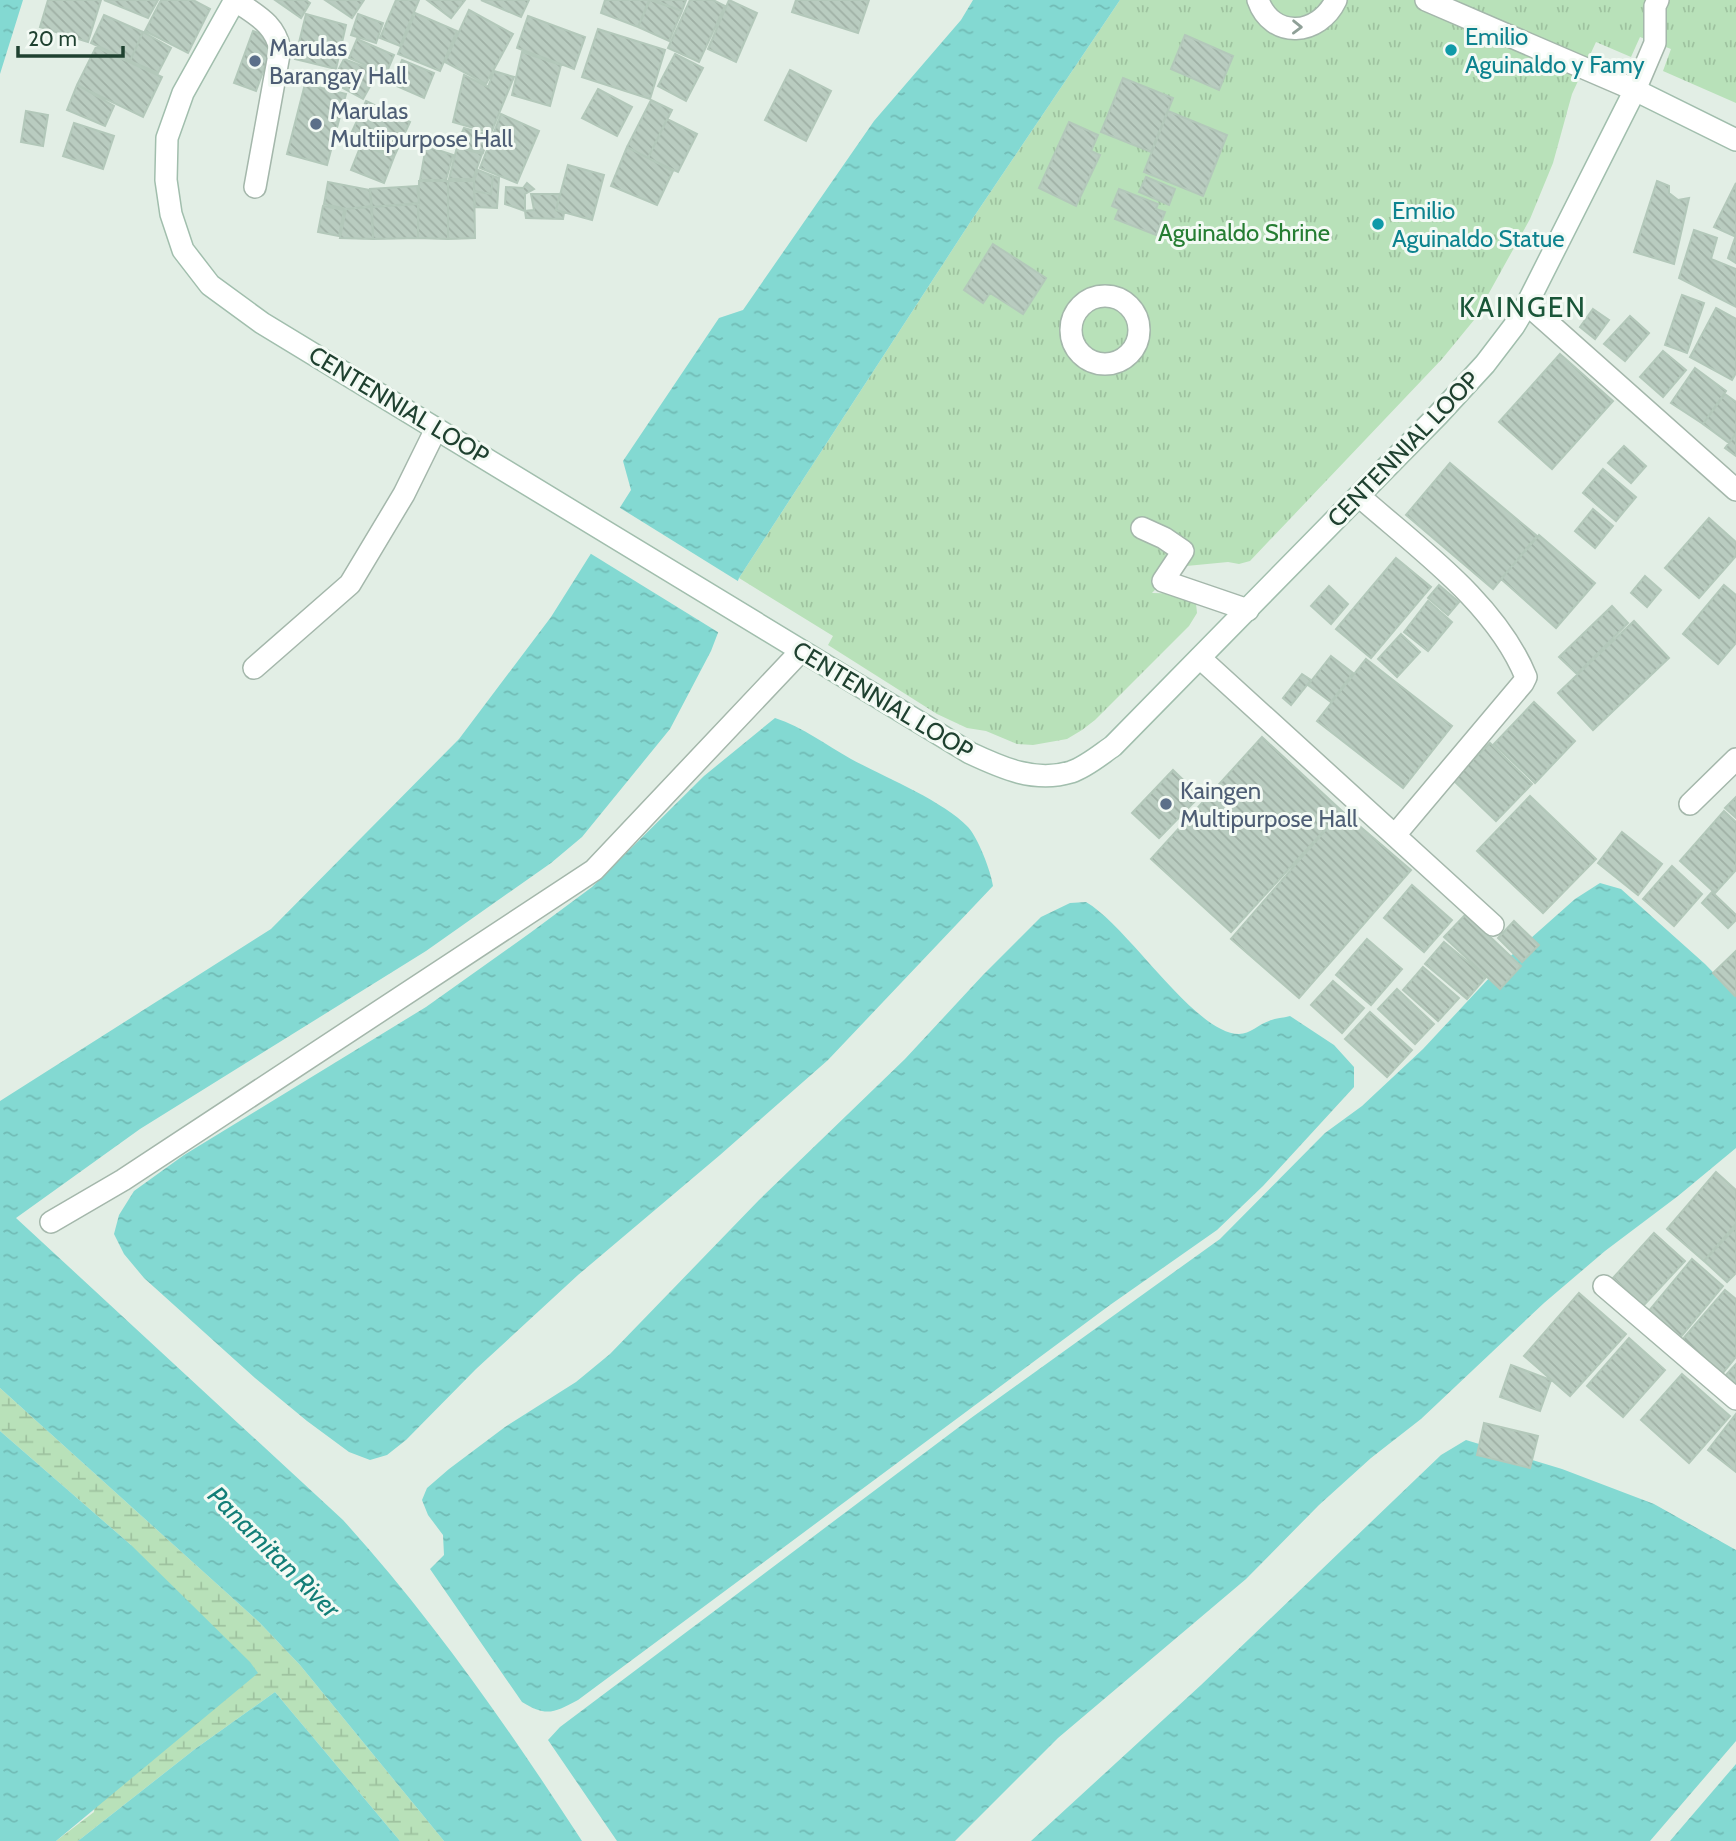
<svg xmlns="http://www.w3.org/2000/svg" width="1736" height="1841" viewBox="0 0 1736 1841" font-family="Cabin,sans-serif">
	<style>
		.grass { fill: url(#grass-tufts) }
		.wetland { fill: url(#wetland-marsh) }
		.water { fill: url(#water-ripples) }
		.pier { fill: #e2eee5 }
		.building { fill: url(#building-back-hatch); stroke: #b3c8ba; stroke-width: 2 }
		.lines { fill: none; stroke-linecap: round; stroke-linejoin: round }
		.lane-casing { stroke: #a4b7ab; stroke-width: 24 }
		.street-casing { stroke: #a4b7ab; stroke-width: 24 }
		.secondary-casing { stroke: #a1bead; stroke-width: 24 }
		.lane { stroke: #fff; stroke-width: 21 }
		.street { stroke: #fff; stroke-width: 21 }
		.secondary { stroke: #fff; stroke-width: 21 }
		.oneway { stroke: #8fa098 }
		.culture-dot { fill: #0f9aa8; stroke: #f3faf4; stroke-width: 2.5 }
		.service-dot { fill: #5c6f8a; stroke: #f3faf4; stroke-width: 2.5 }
		.labels { text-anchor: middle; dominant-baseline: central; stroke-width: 6; stroke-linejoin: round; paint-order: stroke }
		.culture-label { font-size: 24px; fill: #0d838f; stroke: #f3faf4; text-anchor: start }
		.service-label { font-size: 24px; fill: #4e5e75; stroke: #f3faf4; text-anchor: start }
		.park-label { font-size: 24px; fill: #257d32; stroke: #f3faf4 }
		.street-label { font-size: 24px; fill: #1f4130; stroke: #f3faf4 }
		.water-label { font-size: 26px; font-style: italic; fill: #127e77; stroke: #f3faf4 }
		.quarter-label { font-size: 28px; letter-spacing: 2px; fill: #195538; stroke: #f3faf4 }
	</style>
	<defs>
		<pattern id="grass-tufts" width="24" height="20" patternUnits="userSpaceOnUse" patternTransform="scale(1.75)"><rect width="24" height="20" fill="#b8e1b9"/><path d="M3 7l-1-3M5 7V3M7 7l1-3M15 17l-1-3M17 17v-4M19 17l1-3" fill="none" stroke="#9ec29f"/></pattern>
		<pattern id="wetland-marsh" width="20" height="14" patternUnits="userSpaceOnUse" patternTransform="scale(1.75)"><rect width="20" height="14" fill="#b8e1b9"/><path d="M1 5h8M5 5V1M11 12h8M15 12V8" fill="none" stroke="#9ec29f"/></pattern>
		<pattern id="water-ripples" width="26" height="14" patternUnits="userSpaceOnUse" patternTransform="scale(1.75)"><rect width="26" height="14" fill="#83d9d2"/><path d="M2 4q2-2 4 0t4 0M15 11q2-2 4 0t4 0" fill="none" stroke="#71bbb5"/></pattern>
		<pattern id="building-back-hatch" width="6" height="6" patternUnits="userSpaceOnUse" patternTransform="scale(1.75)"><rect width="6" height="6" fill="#b9ccc0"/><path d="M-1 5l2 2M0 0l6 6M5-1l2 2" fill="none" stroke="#9fb0a5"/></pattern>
	</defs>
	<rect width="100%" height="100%" fill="#e2eee5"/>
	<!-- grass -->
	<path class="grass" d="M1120 0H1736V103L1663 71 1671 49 1640 37 1631 57 1596 42 1572 94 1553 163 1530 219 1474 320 1442 359 1250 561 1239 564 1228 562 1176 567 1152 593 1195 594 1197 613 1189 626 1095 720 1082 730 1067 739 1033 745 1017 744 986 731 967 728 937 714 828 645 833 636 739 578 971 221Z"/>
	<!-- wetland -->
	<path class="wetland" d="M0 1388 259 1622 300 1665 444 1841H400L275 1692 195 1749 78 1841H56L94 1812 131 1545 0 1431Z"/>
	<!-- water -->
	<path class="water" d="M0 0H23L0 74Z
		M973 0H1120L971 221 739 578 711 651 670 729 582 837 551 863 426 951 140 1129 16 1218 343 1520C433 1619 509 1729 582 1841H444L300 1665 259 1622 0 1388V1101L271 929 459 739 551 617 631 490 623 461 719 318 743 310 874 121 961 20Z
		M775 718C803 727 826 745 851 759 884 777 942 800 968 827 978 838 991 871 993 886L828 1060 720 1155 578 1275 476 1369 406 1440 387 1455 370 1460 349 1452 307 1421 255 1378 144 1278 124 1254 114 1234 119 1215 134 1191 184 1155 426 1007 530 933 592 887 704 776Z
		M1600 883 1621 889 1705 964 1736 996V1148L1678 1196 1605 1251 1544 1303 1421 1419 1371 1458 1319 1505 1246 1579 1058 1738 955 1841H617L548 1740 560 1727 971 1418 1220 1239 1325 1133 1362 1106 1423 1049 1505 961 1575 899Z
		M1086 902C1129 927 1195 1034 1239 1034 1250 1034 1259 1024 1269 1021 1275 1018 1283 1018 1290 1016L1334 1045 1354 1067V1087L1263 1186 1217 1230 1110 1305 578 1700C554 1713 546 1717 522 1702L430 1569 444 1555 443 1535 428 1515 422 1500 427 1488 449 1469 505 1427 576 1382 610 1354 759 1200 905 1059 983 975 1041 917 1070 903Z
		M0 1431 131 1545 250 1662 258 1673 56 1841H0Z
		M1466 1440 1562 1469 1654 1504 1736 1550V1741L1650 1841H1031L1201 1685 1441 1455Z
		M275 1692 400 1841H78L195 1749Z
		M1736 1764V1841H1670Z"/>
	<!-- pier -->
	<path class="pier" d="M617 506 741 583 721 634 588 552Z"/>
	<!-- building -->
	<path class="building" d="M48 0H101L88 42 40 27Z
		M104 0H158L148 18Z
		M161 0H193L210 9 188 53 145 31Z
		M275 0H306L310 3 301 18Z
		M325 0H364L352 18Z
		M396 0H419L400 46 380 38Z
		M427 0H465L451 18Z
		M481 0H529L521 17Z
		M605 0H649L638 27 601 13Z
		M650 0 682 11 669 41 638 27Z
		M653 0H686L682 11Z
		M690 0H713L725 6 699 62 668 48Z
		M729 0 757 13 736 62 708 49Z
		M796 0H869L858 33 792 12Z
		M469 10 513 34 486 84 445 62Z
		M415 13 457 31 440 71 398 54Z
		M306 14 346 25 336 69 295 59Z
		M358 14 383 23 376 43 351 35Z
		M104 15 143 32 130 61 91 43Z
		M528 16 585 37 574 69 517 48Z
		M598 29 665 50 650 99 582 77Z
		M253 31 275 39 256 91 234 83Z
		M143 32 171 48 158 73 130 61Z
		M1185 35 1233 56 1219 90 1171 69Z
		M357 39 394 55 386 74 349 58Z
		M96 47 162 77 143 117 77 85Z
		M522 52 561 65 550 106 512 95Z
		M675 54 703 68 686 101 658 86Z
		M344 59 378 72 363 99 332 82Z
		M402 60 434 73 424 98 392 84Z
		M790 70 831 91 806 141 765 120Z
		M494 71 514 77 491 133 453 122 464 75 488 87Z
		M1123 78 1173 98 1151 152 1101 132Z
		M305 84 346 94 327 165 287 154Z
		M77 85 114 106 105 126 67 110Z
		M598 89 632 107 617 136 582 118Z
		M651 100 672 110 648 158 627 147Z
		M366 101 410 122 394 157 350 136Z
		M26 111 48 115 43 146 21 142Z
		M1168 111 1227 135 1203 196 1144 172Z
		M501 114 539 131 517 183 480 168Z
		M667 119 697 134 678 172 648 158Z
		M1069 122 1098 135 1091 151 1100 155 1076 206 1039 188Z
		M74 123 114 136 103 169 63 156Z
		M464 128 489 135 483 153 457 144Z
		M361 145 394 157 384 183 351 170Z
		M426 146 453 155 446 180H420Z
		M457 147 482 154 473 179H449Z
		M627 147 673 171 657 205 611 186Z
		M568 165 604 175 592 220 556 210Z
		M478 170 493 176 491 194 474 191V181Z
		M493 176 499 178 497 208 475 207 474 191 491 194Z
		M1146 177 1175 189 1169 205 1139 192Z
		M419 181H448V239L418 238Z
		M448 181H474L475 238 448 239Z
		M1657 181 1669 186V193L1678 200 1689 198 1674 264 1634 252Z
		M328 182 370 190 371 206 347 209 324 204Z
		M527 183 534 189 525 194V211L505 204 506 187 523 188Z
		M1736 183V233L1734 236 1714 227Z
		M417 186 419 203 372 207 370 189Z
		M1119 189 1158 204 1156 209 1165 212 1156 235 1115 219 1119 209 1112 206Z
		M531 194H560L556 210 564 213 563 219 526 218 525 211 534 210Z
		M418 204V238L373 239 372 207Z
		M323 206 344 210 339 236 318 232Z
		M371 207 373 239 340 238 346 209Z
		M1694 230 1717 238 1711 259 1736 269V307L1679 278Z
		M1736 235V263L1728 258Z
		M993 244 1046 278 1023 314 990 293 983 303 964 290Z
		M1682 295 1704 303 1687 353 1665 345Z
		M1716 308 1736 319V373L1732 380 1690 357Z
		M1593 309 1609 320 1595 339 1580 327Z
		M1630 316 1649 333 1625 361 1604 344Z
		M1663 351 1686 370 1663 397 1640 377Z
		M1560 354 1613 401 1552 469 1499 422Z
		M1695 368 1726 391 1703 424 1671 403Z
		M1725 394 1736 402V433L1729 443 1703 424Z
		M1736 434V456L1725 448Z
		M1624 446 1646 466 1631 483 1608 463Z
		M1450 463 1537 536 1493 589 1406 515Z
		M1603 469 1636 497 1616 521 1583 493Z
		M1593 509 1613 526 1595 548 1575 531Z
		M1709 518 1736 542V556L1699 598 1665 568Z
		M1539 535 1595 583 1556 628 1501 579Z
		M1396 558 1431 587 1371 658 1336 629Z
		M1645 576 1661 590 1647 607 1631 593Z
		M1439 585 1459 602 1448 615 1428 598Z
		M1724 585 1736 595V643L1718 664 1683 634Z
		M1329 586 1348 604 1331 624 1311 606Z
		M1428 601 1452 622 1428 651 1404 632Z
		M1612 606 1628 623 1577 674 1559 657Z
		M1634 621 1669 658 1593 730 1558 693Z
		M1401 634 1420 652 1397 677 1378 659Z
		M1331 656 1353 673 1331 702 1308 685Z
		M1366 659 1452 726 1403 788 1317 721Z
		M1302 674 1311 680 1291 705 1283 698Z
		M1534 702 1575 741 1535 783 1494 744Z
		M1262 737 1342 811 1231 932 1151 859Z
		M1490 743 1532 784 1496 821 1453 780Z
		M1173 770 1200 796 1159 838 1132 813Z
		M1530 796 1596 859 1543 913 1477 851Z
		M1736 797V818L1725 808Z
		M1342 811 1411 870 1299 998 1231 939Z
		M1724 811 1736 822V870L1715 893 1680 861Z
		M1622 832 1662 864 1638 895 1598 863Z
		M1672 866 1702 894 1674 926 1643 899Z
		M1412 885 1452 920 1424 952 1384 918Z
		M1712 892 1736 915V920L1728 928 1702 903Z
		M1466 914 1521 966 1500 989 1444 937Z
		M1514 921 1539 945 1522 962 1498 938Z
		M1367 939 1402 969 1371 1005 1336 975Z
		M1444 942 1486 977 1467 999 1425 964Z
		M1736 951V995L1735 996 1713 973Z
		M1423 967 1459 998 1438 1021 1403 990Z
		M1333 981 1364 1008 1342 1033 1311 1005Z
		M1397 989 1434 1024 1415 1044 1378 1009Z
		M1370 1012 1412 1050 1387 1077 1345 1039Z
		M1716 1172 1736 1190V1224L1704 1261 1667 1229Z
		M1736 1227V1273L1727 1282 1704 1261Z
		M1654 1233 1685 1261 1643 1306 1613 1278Z
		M1692 1259 1723 1286 1679 1339 1647 1313Z
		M1725 1290 1736 1299V1357L1722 1374 1682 1340Z
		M1579 1293 1626 1334 1570 1396 1524 1356Z
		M1629 1338 1665 1370 1623 1417 1587 1386Z
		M1736 1364V1387L1725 1376Z
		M1511 1365 1551 1380 1540 1411 1500 1397Z
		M1682 1374 1730 1416 1689 1463 1641 1420Z
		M1736 1414V1472L1708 1450Z
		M1484 1423 1538 1436 1530 1468 1477 1455Z"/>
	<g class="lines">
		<defs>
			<path id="lane" d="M235 0C255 15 274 22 280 49L255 187
				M1258 0C1272 40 1319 36 1336 0
				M1426 0 1635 90 1655 43V6L1658 0
				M1071 330a34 34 0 1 1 68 0a34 34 0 1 1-68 0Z
				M1142 528 1164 538 1183 551 1163 581 1248 610
				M254 668 350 584 404 494 436 429"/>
			<path id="street" d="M1527 304 1736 490
				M1359 496C1418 548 1496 603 1526 677L1523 683 1395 835
				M1200 658 1493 925
				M1690 804 1736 759
				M51 1222 123 1180 594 870 801 651
				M1604 1286 1736 1399"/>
			<path id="secondary" d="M235 0 183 93 167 138 166 180 171 214 183 250 210 285 262 323 970 753C1002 768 1035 783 1071 772 1086 767 1100 755 1113 746L1438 415 1485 364 1514 326 1527 304 1635 90 1736 140"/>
		</defs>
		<!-- lane casing -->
		<use href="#lane" class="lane-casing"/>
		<!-- street casing -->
		<use href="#street" class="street-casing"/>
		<!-- secondary casing -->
		<use href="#secondary" class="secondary-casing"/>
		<!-- lane -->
		<use href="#lane" class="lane"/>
		<!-- street -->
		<use href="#street" class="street"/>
		<!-- secondary -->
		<use href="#secondary" class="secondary"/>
	</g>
	<!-- one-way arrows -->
	<defs><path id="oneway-chevron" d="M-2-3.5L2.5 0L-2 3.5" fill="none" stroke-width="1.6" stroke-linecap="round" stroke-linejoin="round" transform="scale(1.75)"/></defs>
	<use class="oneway" href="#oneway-chevron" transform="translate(1297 27) rotate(1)"/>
	<!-- markers -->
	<g class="culture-dot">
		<circle cx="1451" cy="50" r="7"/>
		<circle cx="1378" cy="224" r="7"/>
	</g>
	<g class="service-dot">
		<circle cx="255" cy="61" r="7"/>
		<circle cx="316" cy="124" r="7"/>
		<circle cx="1166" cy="804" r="7"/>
	</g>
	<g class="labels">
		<!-- culture labels -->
		<g class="culture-label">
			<text x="1465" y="36">Emilio<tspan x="1465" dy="28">Aguinaldo y Famy</tspan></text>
			<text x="1392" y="210">Emilio<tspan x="1392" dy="28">Aguinaldo Statue</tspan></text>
		</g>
		<!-- service labels -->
		<g class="service-label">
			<text x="269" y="47">Marulas<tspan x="269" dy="28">Barangay Hall</tspan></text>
			<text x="330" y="110">Marulas<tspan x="330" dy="28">Multiipurpose Hall</tspan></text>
			<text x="1180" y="790">Kaingen<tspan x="1180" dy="28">Multipurpose Hall</tspan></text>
		</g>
		<!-- park labels -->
		<g class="park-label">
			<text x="1244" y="232">Aguinaldo Shrine</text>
		</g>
		<!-- street labels -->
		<g class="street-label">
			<text transform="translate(399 405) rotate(31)">CENTENNIAL LOOP</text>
			<text transform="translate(1403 449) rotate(-46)">CENTENNIAL LOOP</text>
			<text transform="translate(883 700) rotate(31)">CENTENNIAL LOOP</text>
		</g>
		<!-- water labels -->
		<g class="water-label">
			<text transform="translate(274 1552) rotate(45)">Panamitan River</text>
		</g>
		<!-- quarter labels -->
		<g class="quarter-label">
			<text x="1523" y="307">KAINGEN</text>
		</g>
	</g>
	<!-- scale -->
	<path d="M18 46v10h105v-10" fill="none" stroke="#1f4130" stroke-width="3.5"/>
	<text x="28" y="46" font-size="21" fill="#1f4130" stroke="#f3faf4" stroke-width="5" paint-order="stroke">20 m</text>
</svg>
